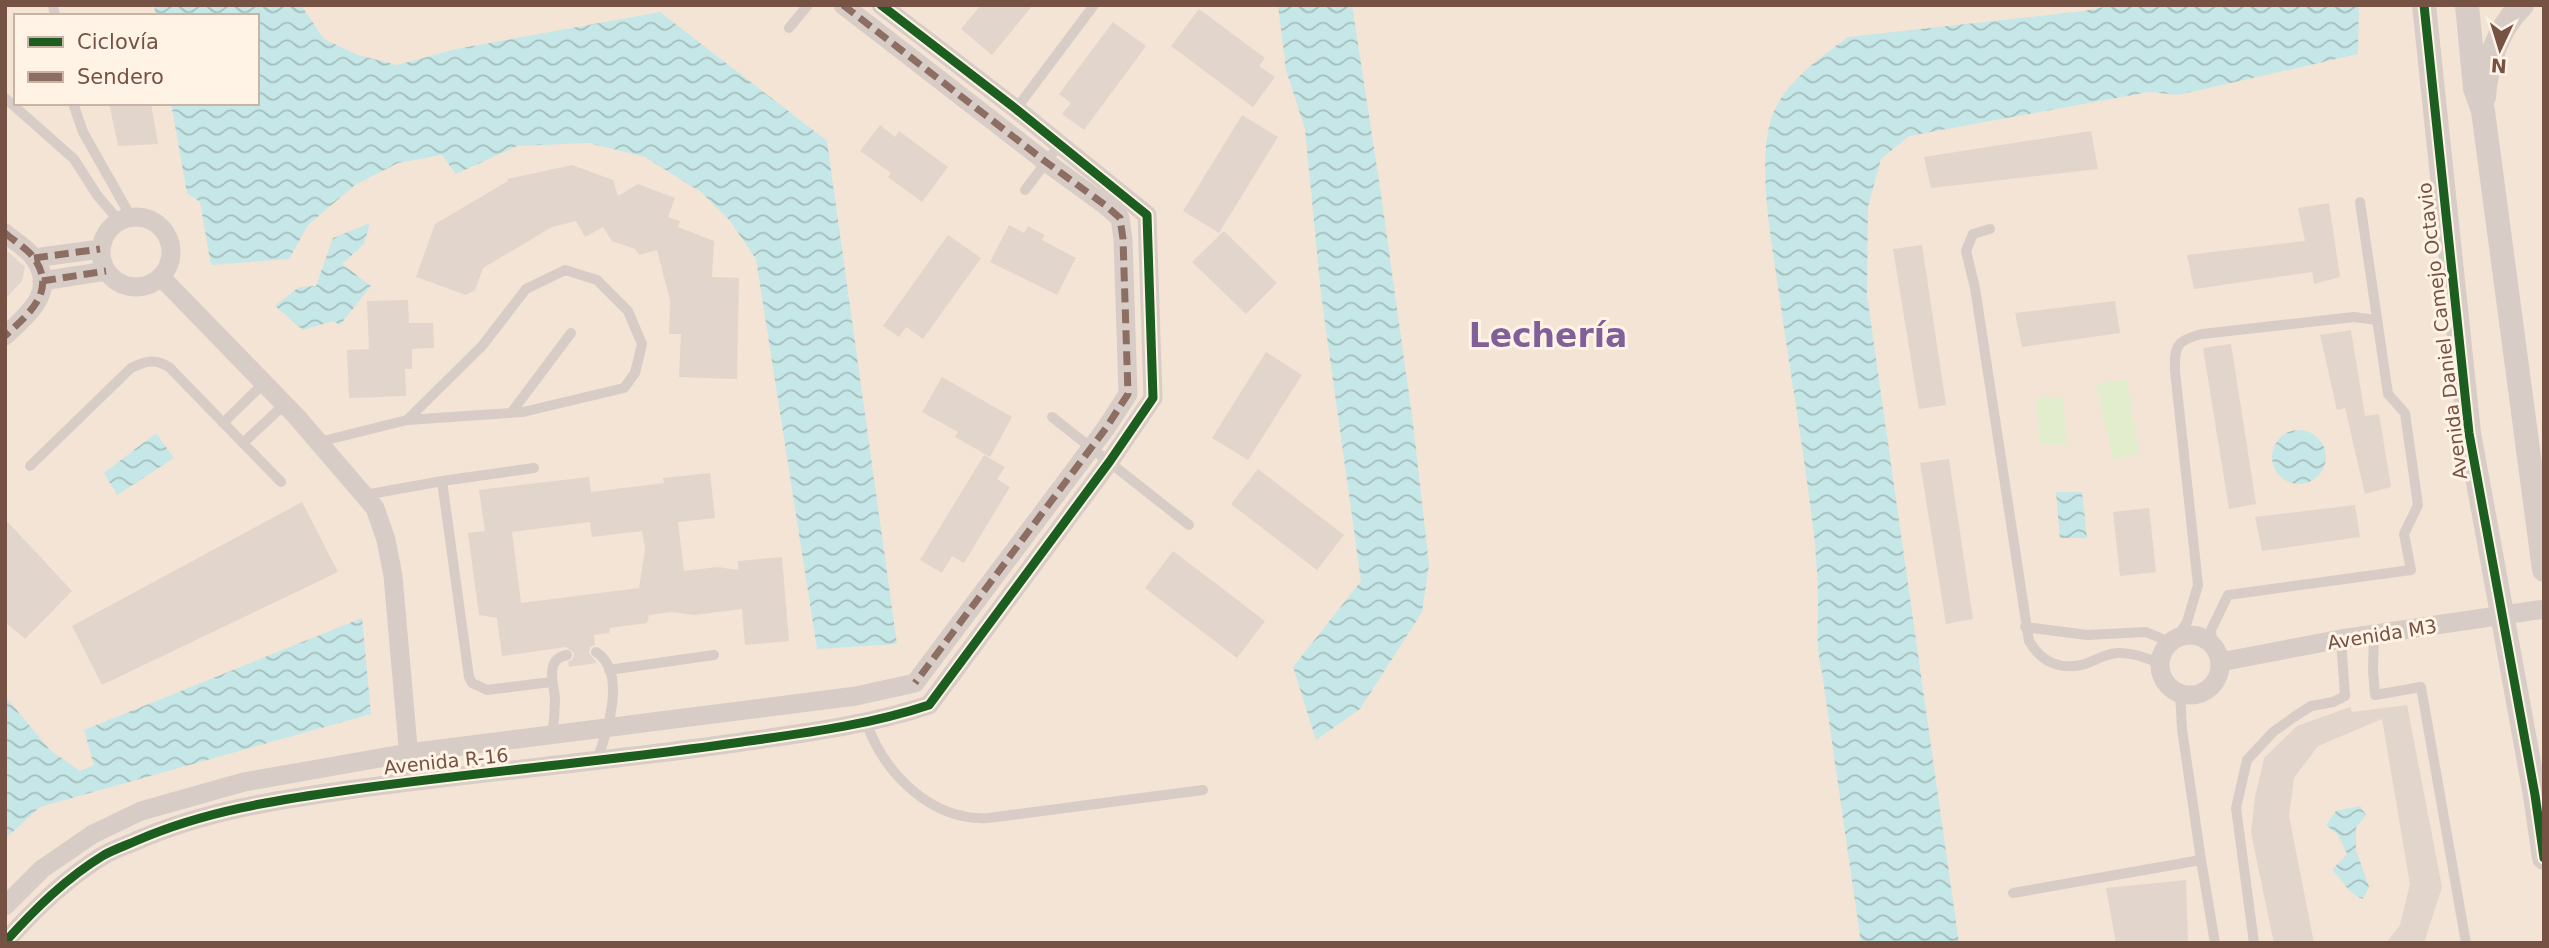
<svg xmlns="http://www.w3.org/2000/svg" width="2549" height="948" viewBox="0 0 2549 948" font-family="'DejaVu Sans',sans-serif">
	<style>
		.residential { fill: #f4e4d5; fill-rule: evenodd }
		.pitch { fill: #e2edce }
		.water { fill: url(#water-waves) }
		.building { fill: #e2d5cc; fill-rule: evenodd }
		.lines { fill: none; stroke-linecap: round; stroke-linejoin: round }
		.service { stroke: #d8ccc7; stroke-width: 10 }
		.minor { stroke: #d8ccc7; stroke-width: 19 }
		.tertiary { stroke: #d8ccc7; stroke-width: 24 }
		.quiet { stroke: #8d6e63; stroke-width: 7; stroke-dasharray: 14 7; stroke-linecap: butt }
		.cycleway-casing { stroke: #fff3e5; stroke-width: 13 }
		.cycleway { stroke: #1b5e20; stroke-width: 9 }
		.labels { text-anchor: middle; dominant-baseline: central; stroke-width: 6; stroke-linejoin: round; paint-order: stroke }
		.street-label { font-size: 19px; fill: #755244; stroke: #fff3e5 }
		.town-label { font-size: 33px; font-weight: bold; fill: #815f99; stroke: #fff3e5 }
	</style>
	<defs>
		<pattern id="water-waves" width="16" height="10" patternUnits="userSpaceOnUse" patternTransform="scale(1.75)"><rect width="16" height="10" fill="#c6e7e7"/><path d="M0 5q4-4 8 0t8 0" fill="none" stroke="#a5bebd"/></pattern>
	</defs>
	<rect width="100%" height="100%" fill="#f6eee5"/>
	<!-- residential -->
	<path class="residential" d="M5 5H2544V943H5ZM16 16H257V103H16Z"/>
	<!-- pitch -->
	<path class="pitch" d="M2127 379 2139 453 2113 460 2096 384Z
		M2036 398H2063L2067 445 2040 444Z"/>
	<!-- water -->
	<path class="water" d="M154 5H301L324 39 358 55 397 65 456 49 660 12 827 141 897 644 817 649 756 259 730 221 701 192 645 157 589 143 517 146 456 174 442 155 398 163 355 185 308 225 289 259 211 265 200 202 187 193 171 103H257V16H156Z
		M1278 5H1352L1380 187 1413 423 1429 565 1422 612 1360 709 1316 740 1293 667 1361 581 1321 294 1305 129 1286 70Z
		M2114 5H2359L2358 54 2178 95 2149 92 1909 136 1881 159 1868 207 1867 295 1959 943H1861L1822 673C1816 648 1818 626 1818 600 1818 579 1816 557 1814 536 1805 457 1791 379 1780 300 1773 250 1754 158 1774 111 1788 80 1821 57 1848 37L2084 11Z
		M370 223 364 244 342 264 371 286 340 325 333 321 303 330 275 306 299 287 316 286 333 238Z
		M2272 457a27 27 0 1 1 54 0a27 27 0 1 1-54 0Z
		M156 433 174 458 117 495 104 473Z
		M2056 492H2082L2087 538H2060Z
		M362 618 371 714 40 807 5 839V696L50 750 80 771 94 765 84 730Z
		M2360 806 2366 815 2356 828V850L2369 887 2363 899C2346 892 2345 882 2332 870L2347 854 2338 835 2326 825 2336 811Z"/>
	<!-- building -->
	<path class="building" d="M981 5H1033L992 55 961 29Z
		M1199 9 1265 58 1259 66 1275 77 1253 107 1171 46Z
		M1113 22 1146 46 1084 130 1062 114 1071 103 1059 94Z
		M109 103H151L158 144 118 146Z
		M1242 115 1278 137 1219 233 1183 211Z
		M880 125 895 137 899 131 948 167 922 202 888 177 891 173 860 151Z
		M2091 131 2098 169 1931 188 1924 157Z
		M572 165 613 180 618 196 638 184 675 198 668 217 680 221 678 227 714 241 712 277 739 278 737 379 679 377 681 334H669L670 300 657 250 639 255 635 249 612 241 603 227 585 237 576 221 552 227 483 268 475 290 466 295 416 277 435 224 508 181 507 179Z
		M2329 203 2340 277 2314 284 2312 272 2194 289 2187 255 2305 241 2298 208Z
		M1009 225 1024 233 1028 226 1045 235 1042 240 1076 258 1057 295 990 262Z
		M1224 231 1277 283 1246 314 1192 262Z
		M948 235 981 258 923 339 906 327 899 337 883 326Z
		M1922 245 1946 405 1919 409 1893 249Z
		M5 249 25 267 22 281 5 299Z
		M408 300 409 323H433L434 348 412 349V369H405L406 396 349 398 347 350 369 349 367 301Z
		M2115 301 2120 333 2022 347 2015 313Z
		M2351 330 2365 416 2379 414 2391 487 2365 494 2345 408 2337 410 2320 335Z
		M2231 344 2256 504 2229 509 2203 348Z
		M1266 352 1302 375 1248 460 1212 438Z
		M942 377 1012 417 990 457 955 437 958 432 922 412Z
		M984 455 1005 467 997 479 1010 487 964 563 952 556 942 573 920 560Z
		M1949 459 1973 619 1946 624 1920 463Z
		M1258 469 1344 535 1317 570 1231 504Z
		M710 473 715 518 678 522 684 571 717 567 738 570V561L782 557 789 641 745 645 742 609 694 615 671 612 649 615 647 623 610 628 609 633 594 635 595 645 590 647 589 653 597 663 569 667 568 662 573 659 574 653 566 647 502 656 497 618 479 615 468 533 485 531 479 490 589 477 591 492 664 483 663 478ZM590 522 592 537 642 531 645 549 639 588 521 603 512 532Z
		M302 502 338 572 102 685 72 626Z
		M2355 505 2360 537 2262 551 2255 517Z
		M2149 508 2156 572 2120 576 2113 512Z
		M5 519 72 591 25 639 5 622Z
		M1173 551 1265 621 1237 658 1145 588Z
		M2407 705 2442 887 2424 943H2386L2400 925 2410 884 2382 719 2318 746 2294 778 2289 816 2314 943H2274L2251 833 2255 797 2264 758 2297 726 2350 707 2352 712Z
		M2186 880 2188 943H2116L2106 888Z"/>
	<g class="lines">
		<!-- service -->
		<path class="service" d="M53 5 55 16
			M789 28 808 5
			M5 98 74 159 97 195 119 221
			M73 103 83 132 131 217
			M1016 109 1094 5
			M1025 190 1060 144
			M1990 229 1973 234 1966 251 1975 288 2029 641C2041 662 2061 671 2085 664 2096 660 2105 654 2117 653 2131 652 2146 658 2160 663
			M511 413 571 333
			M1052 417 1189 525
			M223 423 264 383
			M319 442 407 420 523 412 624 388 635 373 642 344 628 311 597 280 565 270 526 289 482 346 407 420
			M243 443 285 404
			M30 466 131 368C146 361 154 358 169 367L281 482
			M442 481 469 677 472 683 487 690 551 682
			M365 495 442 481 534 468
			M2025 627 2087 635 2146 632 2170 642
			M2374 635 2373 671 2375 695 2421 687 2466 943
			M2177 638 2187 622 2198 585 2175 371C2174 346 2177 340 2202 334L2354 317 2376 320
			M2212 645 2211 630 2228 595 2411 570 2404 534 2418 505 2405 413 2388 394 2360 202
			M596 652C628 672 607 734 596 762
			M609 670 714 655
			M866 722C884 773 931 821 988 818L1203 790
			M552 735C554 723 555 711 555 699 554 684 544 659 567 655
			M2201 860 2215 943
			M2013 893 2201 860 2182 729 2180 694
			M2254 943 2236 808 2247 760 2273 732 2294 717 2311 706 2333 702 2345 696 2341 639"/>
		<!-- minor -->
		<path class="minor" d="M843 5 1046 162 1105 205 1120 218 1123 239 1128 394 1106 428 915 683
			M881 5 1016 109 1147 215 1153 398 1110 461 929 705
			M101 252a35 35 0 1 1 70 0a35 35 0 1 1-70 0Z
			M5 233C14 241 28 249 34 258 58 292 27 315 5 336
			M34 258 100 249
			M161 277 296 416 375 508 386 540 393 576 411 781
			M42 281 106 271
			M2160 665a30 30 0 1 1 60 0a30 30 0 1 1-60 0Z
			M2220 662 2341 639 2544 609
			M5 906 42 869 93 834 141 811 244 782 408 753 856 696 915 683
			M5 942C35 909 66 878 104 855 115 849 127 845 138 840 205 811 276 800 348 790 479 772 611 761 742 742 805 733 869 725 929 705"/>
		<!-- tertiary -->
		<path class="tertiary" d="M2424 5 2469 433 2535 795 2544 858
			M2467 5 2475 88 2483 111 2544 570
			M2484 97C2486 65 2498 28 2522 5"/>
		<!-- quiet -->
		<path class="quiet" d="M843 5 1046 162 1105 205 1120 218 1123 239 1128 394 1106 428 915 683
			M5 233C14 241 28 249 34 258 58 292 27 315 5 336
			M34 258 100 249
			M42 281 106 271"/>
		<defs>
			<path id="cycleway" d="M2424 5 2469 433 2535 795 2544 858
				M5 942C35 909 66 878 104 855 115 849 127 845 138 840 205 811 276 800 348 790 479 772 611 761 742 742 805 733 869 725 929 705L1110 461 1153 398 1147 215 1016 109 881 5"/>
		</defs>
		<!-- cycleway casing -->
		<use href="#cycleway" class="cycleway-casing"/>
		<!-- cycleway -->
		<use href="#cycleway" class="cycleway"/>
	</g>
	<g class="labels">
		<!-- street labels -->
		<g class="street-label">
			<text transform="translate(2442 331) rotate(-97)">Avenida Daniel Camejo Octavio</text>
			<text transform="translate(2382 634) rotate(-9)">Avenida M3</text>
			<text transform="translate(446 761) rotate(-6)">Avenida R-16</text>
		</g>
		<!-- town labels -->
		<g class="town-label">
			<text x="1548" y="335">Lechería</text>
		</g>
	</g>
	<!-- border -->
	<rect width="2549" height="948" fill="none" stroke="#755244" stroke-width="14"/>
	<!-- legend -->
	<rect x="14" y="14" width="245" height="91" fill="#fff3e5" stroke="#c8b3a5" stroke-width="2"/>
	<rect x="28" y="37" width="35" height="10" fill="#1b5e20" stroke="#c8b3a5" stroke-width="2"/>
	<text x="77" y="49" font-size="21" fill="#755244">Ciclovía</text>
	<rect x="28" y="72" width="35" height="10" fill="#8d6e63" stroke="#c8b3a5" stroke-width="2"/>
	<text x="77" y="84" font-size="21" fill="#755244">Sendero</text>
	<!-- north arrow -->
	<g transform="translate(2500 49) rotate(184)" stroke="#fff3e5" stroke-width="5" paint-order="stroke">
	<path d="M0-5L12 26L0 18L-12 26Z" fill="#755244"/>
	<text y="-10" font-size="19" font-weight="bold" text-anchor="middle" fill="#755244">N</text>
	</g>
</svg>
